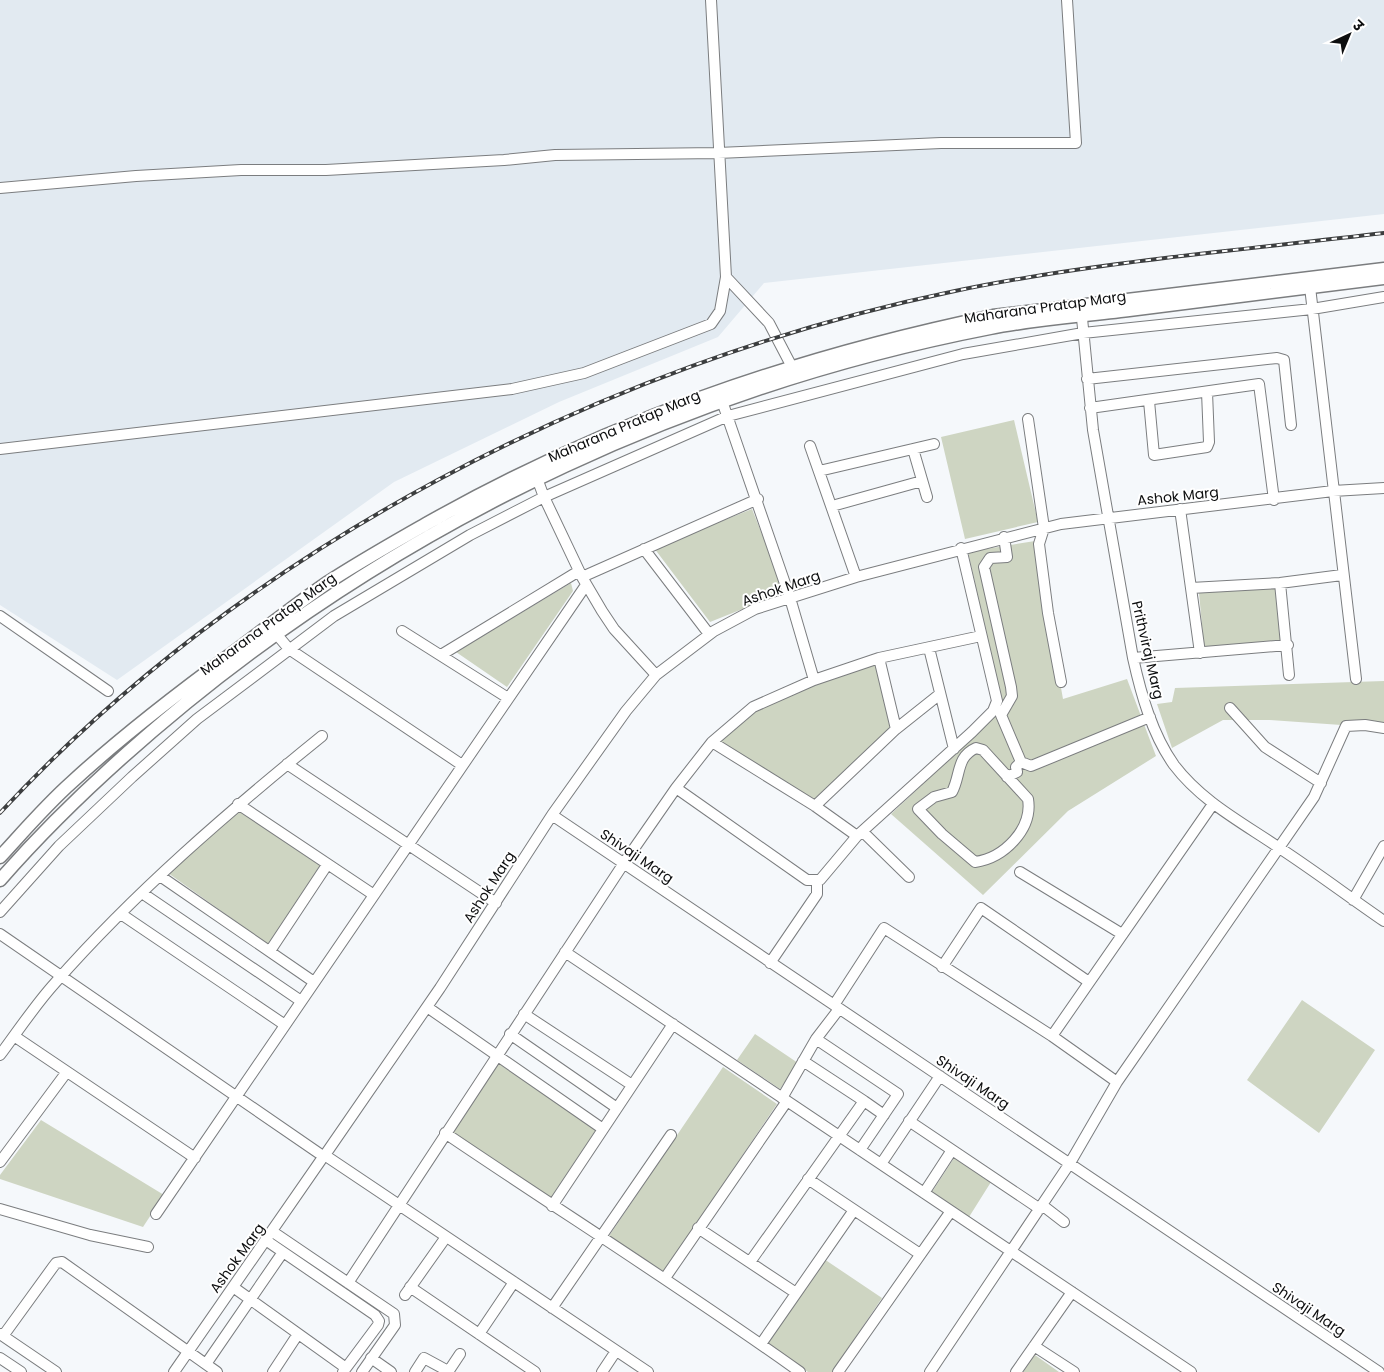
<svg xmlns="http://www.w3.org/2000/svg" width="1384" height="1372" viewBox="0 0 1384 1372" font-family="Poppins,'Noto Sans Devanagari',sans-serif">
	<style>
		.built { fill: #e2eaf1 }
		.green { fill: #ced5c2 }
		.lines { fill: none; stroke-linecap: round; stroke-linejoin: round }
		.minor-casing { stroke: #7b7d7f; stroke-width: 12 }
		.major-casing { stroke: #7b7d7f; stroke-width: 15 }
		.minor { stroke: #fff; stroke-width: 10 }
		.major { stroke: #fff; stroke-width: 12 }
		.rail-casing { stroke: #3c3e3f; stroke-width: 4 }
		.rail { stroke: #fff; stroke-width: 2; stroke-dasharray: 5.5; stroke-linecap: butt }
		.labels { text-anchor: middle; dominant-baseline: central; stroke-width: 4; stroke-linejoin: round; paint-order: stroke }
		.street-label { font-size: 14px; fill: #0d0e0f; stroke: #fff }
	</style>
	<rect width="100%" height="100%" fill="#f5f8fb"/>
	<!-- built -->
	<path class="built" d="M0 0H1384V214L764 283 718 337 559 402 394 482 117 680 0 605Z"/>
	<!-- green -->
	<path class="green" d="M1014 420 1038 522 965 539 941 437Z
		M752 509 785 592 710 622 654 548Z
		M1035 541 1063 699 1127 679 1156 756 1068 811 983 895 891 814 988 723 1000 696 968 552Z
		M571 583 573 591 507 687 456 652Z
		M1278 586 1283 640 1204 647 1199 593Z
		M876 662 890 729 814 802 717 741 755 708 818 678Z
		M1384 681V728L1270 720H1223L1172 748 1157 704 1172 702 1175 688Z
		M240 808 322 864 269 945 168 873Z
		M1302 1000 1375 1050 1319 1133 1247 1080Z
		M755 1034 798 1063 780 1089 737 1060Z
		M498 1063 596 1130 550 1199 451 1132Z
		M723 1067 777 1104 664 1272 609 1236Z
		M41 1120 164 1195 143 1227 0 1179V1175Z
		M954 1158 991 1182 969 1217 932 1192Z
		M824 1259 882 1298 832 1372H808L766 1344Z
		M1034 1355H1035L1059 1372H1023Z"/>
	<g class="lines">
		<defs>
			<path id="minor" d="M0 188 136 176 241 170H326L504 160 555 155 718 153 941 143H1076L1067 0
				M726 277 769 323 792 367
				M1310 287 1356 679
				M1081 308 1093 430 1133 658C1141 694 1152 734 1174 765 1202 802 1243 823 1281 849 1316 872 1349 897 1384 921
				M1087 379 1277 358 1284 360 1291 425
				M722 401 790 598 814 680
				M1149 401 1154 455 1207 447 1209 442 1207 392
				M1090 408 1259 384 1274 500
				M1028 419 1044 528 1039 544 1048 613 1061 682
				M810 446 856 577
				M0 449 512 389 584 373 711 324 720 311 726 277 711 0
				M913 449 927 497
				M819 471 934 444
				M535 473 544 497 582 577 602 611 614 629 656 675
				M832 506 922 481
				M1180 509 1200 653
				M1004 537 1007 557 990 558 984 567 1011 687 1012 696 1001 715 1021 762
				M644 549 709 634
				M582 577 758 499
				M1280 583 1289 675
				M1191 588 1280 583 1342 575
				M0 616 108 691
				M273 630 289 649 462 765
				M402 631 508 698
				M929 648 954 749
				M441 655 579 571
				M1133 658 1288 645
				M1230 708 1265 747 1321 783
				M896 729 940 694
				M712 742 815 806 857 836
				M976 748 983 750 1028 799C1033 829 1004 858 975 862L942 834 918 809 934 797 952 792C961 775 956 757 976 748Z
				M287 764 496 903
				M1007 777 1017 772 1016 767 1021 762 1031 766 1150 717
				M676 788 807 880H820L857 836 972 732 993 711 997 701 961 548
				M238 804 374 895
				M815 806 896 729 879 658
				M552 815 1379 1372
				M863 832 909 877
				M1020 872 1122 934
				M160 876 314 982
				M142 893 301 1001
				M1353 900 1384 846
				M0 912 59 846 132 777 197 719 334 616 470 535 544 497 728 416 963 354 1083 333 1312 309 1384 297
				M121 914 285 1025
				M0 934 320 1154
				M270 951 327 865
				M565 952 1191 1372
				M770 963 817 894V882
				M942 967 981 908 1089 982
				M834 1005 884 928 1052 1036 1117 1082
				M427 1007 603 1129
				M524 1014 632 1085
				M510 1034 617 1108
				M14 1036 195 1158
				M1052 1036 1213 804
				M816 1039 898 1094 860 1150
				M0 1055C18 1031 35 1005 55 983 135 892 228 812 322 736
				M782 1098 816 1039 839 1009
				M864 1101 884 1115
				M909 1121 1040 1209
				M445 1133C563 1213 684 1289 800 1372
				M327 1152 440 988 552 815 626 711 656 675 714 631 755 609 856 577 1061 524 1333 491 1384 488
				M329 1158 648 1372
				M0 1162 66 1073
				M881 1164 940 1076
				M808 1179 920 1254
				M924 1193 952 1150
				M1042 1205 1064 1222
				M552 1206 673 1024
				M0 1209 90 1235 148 1247
				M156 1214 586 585
				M698 1228 796 1293
				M273 1232 394 1314 395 1325 362 1372
				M267 1241 375 1315 379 1321 378 1325 343 1372
				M750 1262 864 1101 803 1061
				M665 1278 787 1101
				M348 1283 624 863 676 788 712 742 753 707 814 680 879 658 981 636
				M233 1287 346 1368
				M410 1287 535 1372
				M405 1295 446 1237
				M552 1308 671 1135
				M0 1334 56 1372
				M479 1334 514 1282
				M3 1336 53 1267 56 1263 62 1262 217 1372
				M761 1344 854 1210
				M1034 1346 1074 1372
				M0 1358 21 1372
				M371 1358 391 1372
				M206 1364 283 1252
				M174 1372 321 1160
				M273 1372 298 1334
				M415 1372 424 1358 448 1371
				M448 1372 460 1354
				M602 1372 616 1351
				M838 1372 951 1211
				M930 1372 1070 1163 1117 1082 1314 797 1346 726 1365 725 1384 728
				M1016 1372 1072 1292"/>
			<path id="major" d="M0 857C23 832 46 805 72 782 123 735 178 693 234 652 265 629 295 605 327 583 359 562 393 543 426 524 607 422 791 358 993 316L1384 269
				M0 880C56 816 120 757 186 703 418 514 696 385 990 328 1035 319 1083 316 1129 310 1214 299 1299 288 1384 278"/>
		</defs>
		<!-- minor casing -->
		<use href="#minor" class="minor-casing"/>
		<!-- major casing -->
		<use href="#major" class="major-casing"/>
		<!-- minor -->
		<use href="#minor" class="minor"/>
		<!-- major -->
		<use href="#major" class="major"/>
		<defs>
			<path id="rail" d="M0 813C246 548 603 364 955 291 1094 262 1243 250 1384 233"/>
		</defs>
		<!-- rail casing -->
		<use href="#rail" class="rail-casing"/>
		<!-- rail -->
		<use href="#rail" class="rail"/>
	</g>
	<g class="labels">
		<!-- street labels -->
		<g class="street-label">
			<text transform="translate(1045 307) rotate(-8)">Maharana Pratap Marg</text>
			<text transform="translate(624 426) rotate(-23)">Maharana Pratap Marg</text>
			<text transform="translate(1178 496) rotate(-6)">Ashok Marg</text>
			<text transform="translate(781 588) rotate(-19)">Ashok Marg</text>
			<text transform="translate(268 624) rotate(-36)">Maharana Pratap Marg</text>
			<text transform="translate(1148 650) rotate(77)">Prithviraj Marg</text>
			<text transform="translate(637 856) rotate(34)">Shivaji Marg</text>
			<text transform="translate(489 887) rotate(-57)">Ashok Marg</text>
			<text transform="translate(973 1082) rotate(34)">Shivaji Marg</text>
			<text transform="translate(237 1258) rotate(-54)">Ashok Marg</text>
			<text transform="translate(1309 1309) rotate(34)">Shivaji Marg</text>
		</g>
	</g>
	<!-- north arrow -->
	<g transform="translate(1349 35) rotate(44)" stroke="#ffffff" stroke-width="4" paint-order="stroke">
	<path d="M0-4L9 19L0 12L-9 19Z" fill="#0d0e0f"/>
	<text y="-8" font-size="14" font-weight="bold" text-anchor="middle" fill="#0d0e0f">उ</text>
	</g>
</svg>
